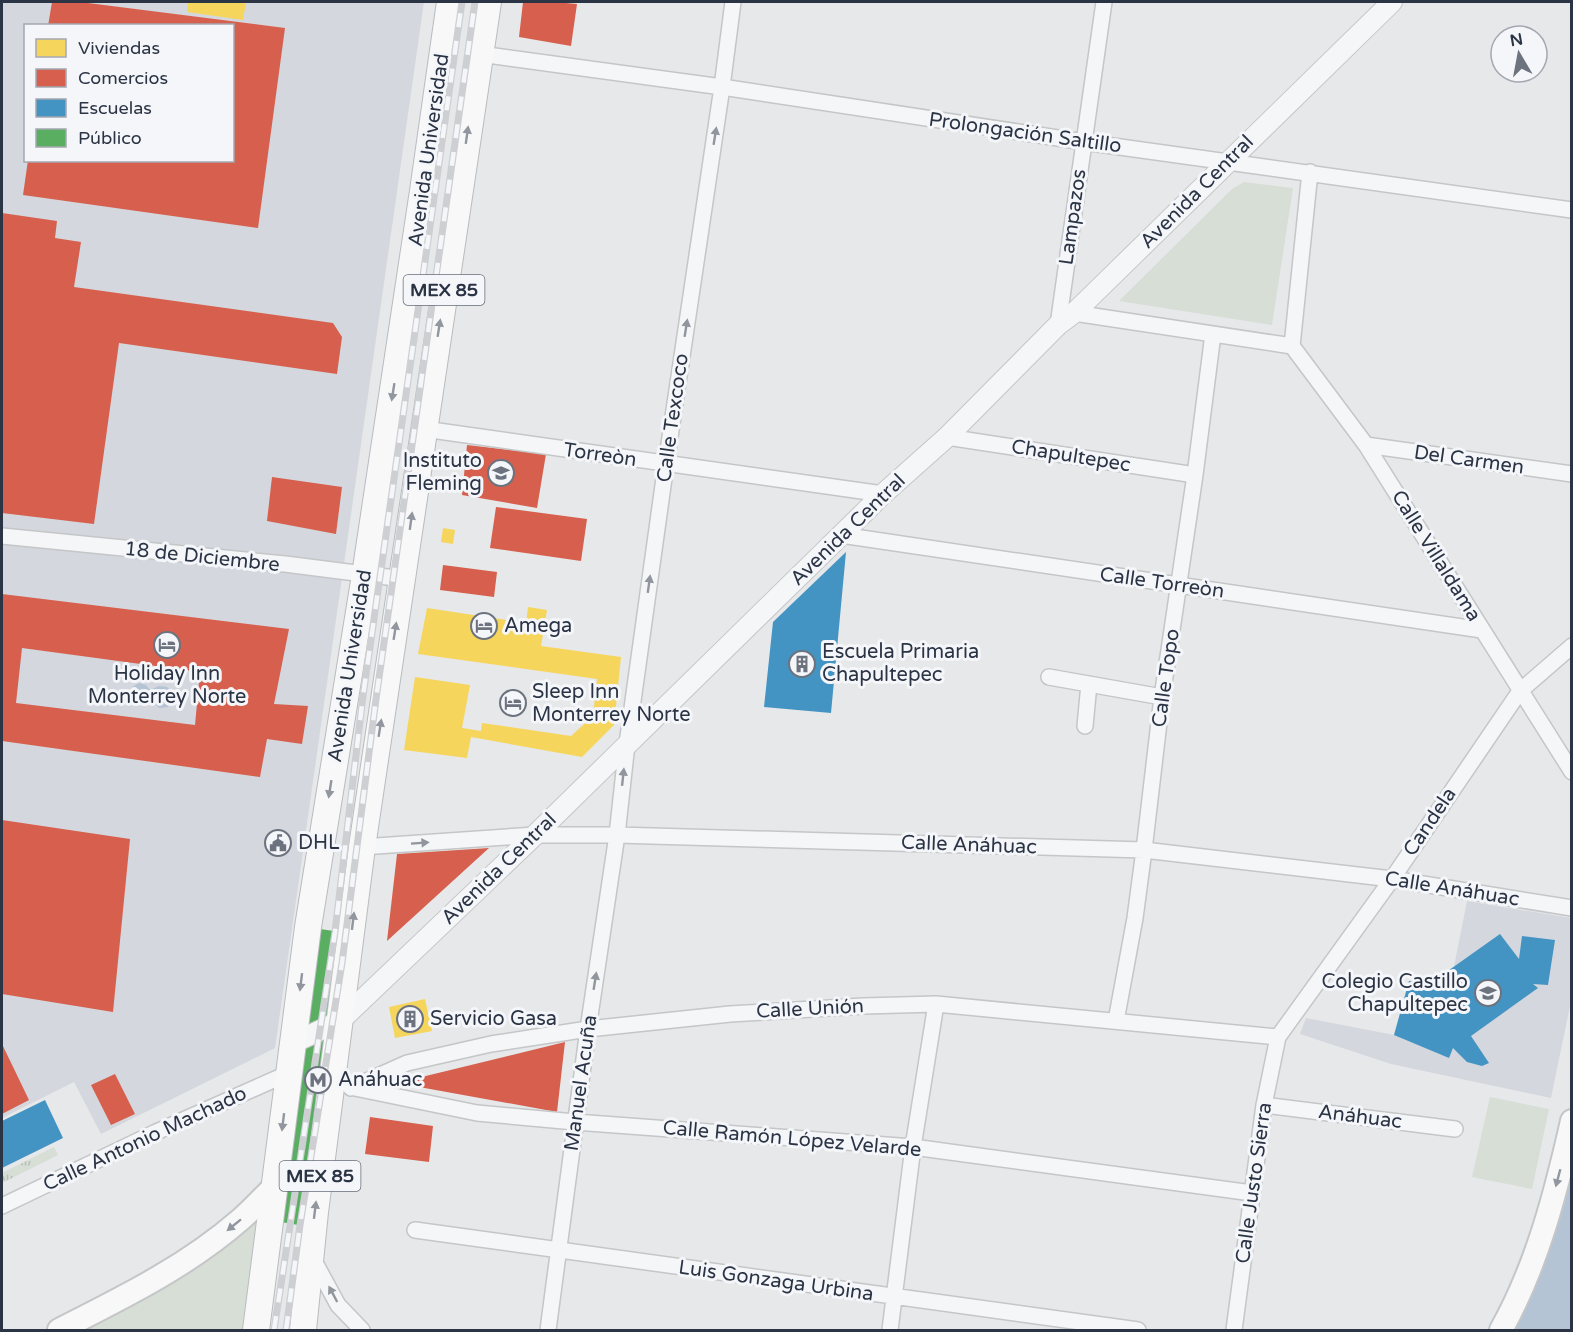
<svg xmlns="http://www.w3.org/2000/svg" width="1573" height="1332" viewBox="0 0 1573 1332" font-family="'Varela Round',sans-serif">
	<style>
		.built { fill: #d4d7dd; fill-rule: evenodd }
		.grass { fill: url(#grass-tufts) }
		.park { fill: #d6ded6 }
		.water { fill: #b4c4d5 }
		.homes { fill: #f6d55c }
		.shops { fill: #d6604d; fill-rule: evenodd }
		.schools { fill: #4393c3 }
		.public { fill: #5aae61 }
		.lines { fill: none; stroke-linecap: round; stroke-linejoin: round }
		.minor-casing { stroke: #c4c6c8; stroke-width: 18 }
		.tertiary-casing { stroke: #c4c6c8; stroke-width: 22 }
		.secondary-casing { stroke: #c4c6c8; stroke-width: 26 }
		.trunk-casing { stroke: #b8bbbf; stroke-width: 28 }
		.minor { stroke: #f5f6f7; stroke-width: 15 }
		.tertiary { stroke: #f5f6f7; stroke-width: 20 }
		.secondary { stroke: #f8f8f8; stroke-width: 22 }
		.trunk { stroke: #f8f8f8; stroke-width: 26 }
		.rail-casing { stroke: #cecfd2; stroke-width: 7 }
		.rail { stroke: #f4f6f9; stroke-width: 4.5; stroke-dasharray: 14; stroke-linecap: butt }
		.oneway { fill: #92969e }
		.oneway2 { fill: #90959e }
		.labels { text-anchor: middle; dominant-baseline: central; stroke-width: 6; stroke-linejoin: round; paint-order: stroke }
		.shield { fill: #f4f6f9; stroke: #676e7b; stroke-width: 1.5 }
		.shield-label { font-size: 18px; font-weight: bold; fill: #2b3445 }
		.street-label { font-size: 20px; fill: #2b3445; stroke: #f4f6f9 }
		.poi-label { font-size: 20px; fill: #2b3445; stroke: #f4f6f9; text-anchor: start }
	</style>
	<defs>
		<pattern id="grass-tufts" width="24" height="20" patternUnits="userSpaceOnUse" patternTransform="scale(1.5)"><rect width="24" height="20" fill="#d6ded6"/><path d="M3 7l-1-3M5 7V3M7 7l1-3M15 17l-1-3M17 17v-4M19 17l1-3" fill="none" stroke="#b8bfb9"/></pattern>
	</defs>
	<rect width="100%" height="100%" fill="#e6e8ea"/>
	<!-- built -->
	<path class="built" d="M2 2H424L275 1048 101 1134 74 1082 2 1118ZM26 26H232V160H26Z
		M1467 901 1571 918V1001L1551 1098 1391 1064 1300 1034 1306 1018 1394 1035 1409 981 1428 985 1454 967Z"/>
	<!-- grass -->
	<path class="grass" d="M54 1147 58 1155 2 1183V1173Z"/>
	<!-- park -->
	<path class="park" d="M1244 182 1293 188 1272 325 1119 301 1232 189Z
		M1490 1097 1549 1109 1532 1189 1472 1177Z
		M261 1210 242 1330H77Z"/>
	<!-- water -->
	<path class="water" d="M139 683 146 685 150 690 159 686 167 687C174 693 174 701 168 707L159 708 152 701 140 703 133 701 132 687Z
		M1571 1116V1330H1501Z"/>
	<!-- homes -->
	<path class="homes" d="M188 2H246L243 20 187 12Z
		M443 528 455 530 453 544 441 542Z
		M528 607 547 610 541 646 621 657 614 725 582 757 471 737 467 758 404 750 415 677 470 685 462 728 481 731 482 723 571 736 593 716 597 679 418 654 427 608 526 623Z
		M425 999 432 1031 395 1038 389 1007Z"/>
	<!-- shops -->
	<path class="shops" d="M52 2H80L285 28 258 228 23 195 28 160H232V26H48Z
		M523 2H555L577 4 571 46 519 37Z
		M2 213 57 221 55 238 81 242 74 287 333 323 342 337 337 374 119 343 94 524 2 513Z
		M467 445 546 454 537 508 462 495Z
		M272 477 342 487 336 534 267 521Z
		M496 507 587 519 581 561 490 548Z
		M443 565 497 572 494 597 440 590Z
		M2 594 289 629 274 704 308 706 302 744 267 739 260 777 2 741ZM22 648 200 672 195 725 16 703Z
		M2 820 130 839 113 1012 2 994Z
		M489 848 387 941 397 854Z
		M565 1042 557 1112 397 1083Z
		M2 1044 29 1100 2 1114Z
		M115 1074 135 1114 111 1125 91 1085Z
		M370 1117 433 1126 429 1162 365 1154Z"/>
	<!-- schools -->
	<path class="schools" d="M846 552 831 713 764 707 773 622Z
		M1500 934 1519 959 1522 936 1555 940 1548 985 1533 984 1538 988 1471 1036 1489 1063 1482 1066 1467 1062 1453 1048 1449 1058 1394 1035 1409 981 1428 985Z
		M45 1100 63 1138 2 1168V1121Z"/>
	<!-- public -->
	<path class="public" d="M320 929 362 935 316 1228 275 1221Z"/>
	<g class="lines">
		<defs>
			<path id="minor" d="M480 54 722 87 1084 142 1572 210
				M1310 172 1292 346 1366 445 1572 772
				M1074 313 1292 346
				M1058 325 1104 2
				M424 429 883 494
				M947 437 1195 475
				M1366 445 1572 474
				M841 535 1482 630
				M2 536 285 564 403 579
				M1049 677 1162 697
				M1085 726 1089 684
				M362 847 535 835H617L1144 850 1392 879 1572 908
				M1116 1021 1135 918 1144 850 1162 697 1195 475 1213 334
				M350 1087 477 1113 575 1122 913 1147 1252 1193
				M351 1088 407 1063 491 1044 588 1029 730 1014 863 1006 936 1004 1278 1037
				M1264 1105 1455 1129
				M2 1206 154 1133 289 1073
				M415 1230 1138 1330
				M312 1257 338 1305 362 1330
				M548 1330 588 1029 617 835 627 744 666 464 722 87 733 2
				M890 1330 913 1147 936 1004
				M1234 1330 1264 1105 1278 1037 1392 879 1520 691 1572 646"/>
			<path id="tertiary" d="M293 1043 340 1021 535 835 883 494 947 437 1058 325 1074 313 1392 2"/>
			<path id="secondary" d="M59 1330C122 1298 186 1267 240 1220 253 1209 264 1196 276 1185
				M1501 1330C1537 1266 1556 1192 1572 1121"/>
			<path id="trunk" d="M256 1330 308 927 365 575 423 191 450 2
				M303 1330 315 1212 362 847 488 2"/>
		</defs>
		<!-- minor casing -->
		<use href="#minor" class="minor-casing"/>
		<!-- tertiary casing -->
		<use href="#tertiary" class="tertiary-casing"/>
		<!-- secondary casing -->
		<use href="#secondary" class="secondary-casing"/>
		<!-- trunk casing -->
		<use href="#trunk" class="trunk-casing"/>
		<!-- minor -->
		<use href="#minor" class="minor"/>
		<!-- tertiary -->
		<use href="#tertiary" class="tertiary"/>
		<!-- secondary -->
		<use href="#secondary" class="secondary"/>
		<!-- trunk -->
		<use href="#trunk" class="trunk"/>
		<defs>
			<path id="rail" d="M274 1330 335 932 363 696 462 2
				M286 1330 300 1225 342 963 376 699 475 2"/>
		</defs>
		<!-- rail casing -->
		<use href="#rail" class="rail-casing"/>
		<!-- rail -->
		<use href="#rail" class="rail"/>
	</g>
	<!-- one-way arrows -->
	<defs><path id="oneway-solid" d="M-6-.8H1V-3.2L6.5 0L1 3.2V.8H-6Z" transform="scale(1.5)"/></defs>
	<g class="oneway">
		<use href="#oneway-solid" transform="translate(467 135) rotate(-82)"/>
		<use href="#oneway-solid" transform="translate(439 328) rotate(-81)"/>
		<use href="#oneway-solid" transform="translate(393 392) rotate(99)"/>
		<use href="#oneway-solid" transform="translate(411 521) rotate(-82)"/>
		<use href="#oneway-solid" transform="translate(395 631) rotate(-81)"/>
		<use href="#oneway-solid" transform="translate(380 728) rotate(-81)"/>
		<use href="#oneway-solid" transform="translate(330 789) rotate(99)"/>
		<use href="#oneway-solid" transform="translate(353 921) rotate(-83)"/>
		<use href="#oneway-solid" transform="translate(301 982) rotate(97)"/>
		<use href="#oneway-solid" transform="translate(283 1122) rotate(97)"/>
		<use href="#oneway-solid" transform="translate(1558 1178) rotate(105)"/>
		<use href="#oneway-solid" transform="translate(315 1210) rotate(-83)"/>
		<use href="#oneway-solid" transform="translate(234 1225) rotate(141)"/>
	</g>
	<g class="oneway2">
		<use href="#oneway-solid" transform="translate(715 136) rotate(-81)"/>
		<use href="#oneway-solid" transform="translate(686 328) rotate(-81)"/>
		<use href="#oneway-solid" transform="translate(649 584) rotate(-82)"/>
		<use href="#oneway-solid" transform="translate(623 777) rotate(-84)"/>
		<use href="#oneway-solid" transform="translate(420 843) rotate(-4)"/>
		<use href="#oneway-solid" transform="translate(595 981) rotate(-81)"/>
		<use href="#oneway-solid" transform="translate(333 1294) rotate(-118)"/>
	</g>
	<!-- icons -->
	<defs>
		<symbol id="school-ring" viewBox="-11 -11 22 22"><circle r="9.5" fill="#f4f6f9" stroke="#6c737f" stroke-width="1.5"/><path d="M0-5L7-2L0 1L-7-2ZM-4 1L0 2.5L4 1V4Q0 6-4 4Z" fill="#6c737f"/></symbol>
		<symbol id="hotel-ring" viewBox="-11 -11 22 22"><circle r="9.5" fill="#f4f6f9" stroke="#6c737f" stroke-width="1.5"/><path d="M-6-4.5h1.5V1H6V5H4.5V3h-9V5H-6ZM-4 0a1.8 1.8 0 1 1 3.6 0ZM.5 0V-2.5h3Q6-2.5 6 0Z" fill="#6c737f"/></symbol>
		<symbol id="building-ring" viewBox="-11 -11 22 22"><circle r="9.5" fill="#f4f6f9" stroke="#6c737f" stroke-width="1.5"/><path d="M-4-6H4V6H1V3H-1V6H-4ZM-2.5-4.3h1.7v1.8h-1.7ZM.8-4.3h1.7v1.8H.8ZM-2.5-1h1.7V.8h-1.7ZM.8-1h1.7V.8H.8Z" fill="#6c737f"/></symbol>
		<symbol id="civic-ring" viewBox="-11 -11 22 22"><circle r="9.5" fill="#f4f6f9" stroke="#6c737f" stroke-width="1.5"/><path d="M-.6-6.5H3V-4.5H.6V-3L4-1V1h2V6H-6V1h2V-1L-.6-3ZM-1.2 2.5V6h2.4V2.5Z" fill="#6c737f"/></symbol>
		<symbol id="metro-ring" viewBox="-11 -11 22 22"><circle r="9.5" fill="#f4f6f9" stroke="#6c737f" stroke-width="1.5"/><path d="M-5.5 5V-5H-3L0 0L3-5H5.5V5H3V-.5L0 4L-3-.5V5Z" fill="#6c737f"/></symbol>
	</defs>
	<g fill-rule="evenodd">
		<use href="#school-ring" x="486" y="458" width="30" height="30"/>
		<use href="#hotel-ring" x="469" y="611" width="30" height="30"/>
		<use href="#hotel-ring" x="152" y="630" width="30" height="30"/>
		<use href="#building-ring" x="787" y="649" width="30" height="30"/>
		<use href="#hotel-ring" x="498" y="688" width="30" height="30"/>
		<use href="#civic-ring" x="263" y="828" width="30" height="30"/>
		<use href="#school-ring" x="1473" y="978" width="30" height="30"/>
		<use href="#building-ring" x="395" y="1004" width="30" height="30"/>
		<use href="#metro-ring" x="303" y="1065" width="30" height="30"/>
	</g>
	<g class="labels">
		<!-- shield labels -->
		<g class="shield">
			<rect x="403.5" y="275" width="81" height="30" rx="4.5"/>
			<rect x="279.5" y="1161" width="81" height="30" rx="4.5"/>
		</g>
		<g class="shield-label">
			<text x="444" y="290">MEX 85</text>
			<text x="320" y="1176">MEX 85</text>
		</g>
		<!-- street labels -->
		<g class="street-label">
			<text transform="translate(1025 133) rotate(8)">Prolongación Saltillo</text>
			<text transform="translate(429 150) rotate(-82)">Avenida Universidad</text>
			<text transform="translate(1197 192) rotate(-45)">Avenida Central</text>
			<text transform="translate(1073 217) rotate(-82)">Lampazos</text>
			<text transform="translate(673 418) rotate(-82)">Calle Texcoco</text>
			<text transform="translate(600 455) rotate(8)">Torreòn</text>
			<text transform="translate(1071 456) rotate(9)">Chapultepec</text>
			<text transform="translate(1469 460) rotate(8)">Del Carmen</text>
			<text transform="translate(848 530) rotate(-44)">Avenida Central</text>
			<text transform="translate(1436 556) rotate(58)">Calle Villaldama</text>
			<text transform="translate(202 557) rotate(6)">18 de Diciembre</text>
			<text transform="translate(1162 583) rotate(8)">Calle Torreòn</text>
			<text transform="translate(350 666) rotate(-81)">Avenida Universidad</text>
			<text transform="translate(1166 678) rotate(-82)">Calle Topo</text>
			<text transform="translate(1430 822) rotate(-56)">Candela</text>
			<text transform="translate(969 845) rotate(2)">Calle Anáhuac</text>
			<text transform="translate(499 869) rotate(-44)">Avenida Central</text>
			<text transform="translate(1452 889) rotate(9)">Calle Anáhuac</text>
			<text transform="translate(810 1009) rotate(-3)">Calle Unión</text>
			<text transform="translate(581 1083) rotate(-82)">Manuel Acuña</text>
			<text transform="translate(1360 1117) rotate(7)">Anáhuac</text>
			<text transform="translate(145 1139) rotate(-25)">Calle Antonio Machado</text>
			<text transform="translate(792 1139) rotate(5)">Calle Ramón López Velarde</text>
			<text transform="translate(1254 1183) rotate(-82)">Calle Justo Sierra</text>
			<text transform="translate(776 1281) rotate(8)">Luis Gonzaga Urbina</text>
		</g>
		<!-- poi labels -->
		<g class="poi-label">
			<text x="482" y="461" text-anchor="end">Instituto<tspan x="482" dy="23">Fleming</tspan></text>
			<text x="504" y="626">Amega</text>
			<text x="822" y="652">Escuela Primaria<tspan x="822" dy="23">Chapultepec</tspan></text>
			<text x="167" y="674" text-anchor="middle">Holiday Inn<tspan x="167" dy="23">Monterrey Norte</tspan></text>
			<text x="532" y="692">Sleep Inn<tspan x="532" dy="23">Monterrey Norte</tspan></text>
			<text x="298" y="843">DHL</text>
			<text x="1468" y="982" text-anchor="end">Colegio Castillo<tspan x="1468" dy="23">Chapultepec</tspan></text>
			<text x="430" y="1019">Servicio Gasa</text>
			<text x="338" y="1080">Anáhuac</text>
		</g>
	</g>
	<!-- border -->
	<rect width="1573" height="1332" fill="none" stroke="#2b3445" stroke-width="6"/>
	<!-- legend -->
	<rect x="24" y="24" width="210" height="138" fill="#f4f6f9" stroke="#a4a8b1" stroke-width="1.5"/>
	<rect x="36" y="39" width="30" height="18" fill="#f6d55c" stroke="#a4a8b1" stroke-width="1.5"/>
	<text x="78" y="54" font-size="18" fill="#2b3445">Viviendas</text>
	<rect x="36" y="69" width="30" height="18" fill="#d6604d" stroke="#a4a8b1" stroke-width="1.5"/>
	<text x="78" y="84" font-size="18" fill="#2b3445">Comercios</text>
	<rect x="36" y="99" width="30" height="18" fill="#4393c3" stroke="#a4a8b1" stroke-width="1.5"/>
	<text x="78" y="114" font-size="18" fill="#2b3445">Escuelas</text>
	<rect x="36" y="129" width="30" height="18" fill="#5aae61" stroke="#a4a8b1" stroke-width="1.5"/>
	<text x="78" y="144" font-size="18" fill="#2b3445">Público</text>
	<!-- north arrow -->
	<g transform="translate(1519 54) rotate(350)"><circle r="28" fill="#f4f6f9" stroke="#a4a8b1" stroke-width="1.5"/>
	<path d="M0-4.5L10 22L0 15L-10 22Z" fill="#6c737f"/>
	<text y="-9" font-size="16" font-weight="bold" text-anchor="middle" fill="#2b3445">N</text>
	</g>
</svg>
